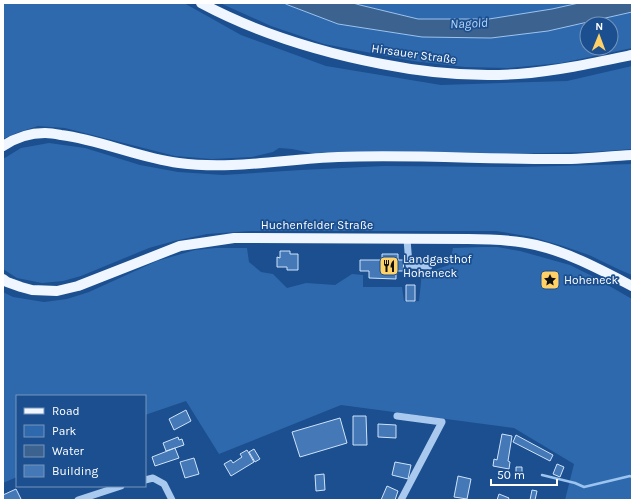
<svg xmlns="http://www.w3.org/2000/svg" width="635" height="503" viewBox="0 0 635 503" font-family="Karla,sans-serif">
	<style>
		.green { fill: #2e69ad; fill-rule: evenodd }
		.water { fill: #3c6290; stroke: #9cc4f0 }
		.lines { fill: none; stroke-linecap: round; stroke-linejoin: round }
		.stream { stroke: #9cc4f0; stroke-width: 2.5 }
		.building { fill: #4478b7; stroke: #cfe3fa }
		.minor { stroke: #a9c9ee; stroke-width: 7 }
		.major { stroke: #f0f6ff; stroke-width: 10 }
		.labels { text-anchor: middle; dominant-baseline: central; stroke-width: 3.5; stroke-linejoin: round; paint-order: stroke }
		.street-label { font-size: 12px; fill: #fff; stroke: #1b4f8f }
		.poi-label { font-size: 12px; fill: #fff; stroke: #1b4f8f; text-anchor: start }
		.water-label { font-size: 13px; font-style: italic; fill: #b5d3f5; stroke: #1b4f8f }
	</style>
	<rect width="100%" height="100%" fill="#1b4f8f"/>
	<!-- green -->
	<path class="green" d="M3 3H184L241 35 326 66 441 85 567 81 632 66V149L591 152 499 154 406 152 311 153 292 149 279 148 273 152 252 157 212 159 175 156 65 128 38 126 19 132 3 139Z
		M220 3H284L288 5 338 24 422 37 491 38 582 24 632 12V48L561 63 508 68 465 67 413 61 324 44 271 26ZM587 24H611V48H587Z
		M353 3H579L552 9 489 19H418L360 5Z
		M49 143 85 148 140 165 178 172 223 175 301 170 384 166 520 167 632 164V275L620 270 589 255 563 246 532 237 496 231H251L207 234 174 241 149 248 81 276 63 281 42 283 17 278 3 269V159L21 148Z
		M481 247H497L520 251 570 265 592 276 632 299V500H565L574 464 514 428 341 405 219 454 186 401 145 415V396H17V477L3 483V292L13 297 44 302 67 299 89 292 157 261 195 250 216 248H247L249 262 261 272 273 274 287 288 306 283 321 284 335 285 352 274 363 275V287H402L404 301 410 302 419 301 422 272 437 269 449 265 453 248Z"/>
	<!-- water -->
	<path class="water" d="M284 3H353L360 5 418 19H489L552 9 579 3H632V12L548 31 491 38 422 37 338 24 288 5Z"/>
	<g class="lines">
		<!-- stream -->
		<path class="stream" d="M542 475 575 483 584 487 630 476 632 477"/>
	</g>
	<!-- building -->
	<path class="building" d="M280 251H290V254H298V270H287V267H277V257L280 258Z
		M382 254H398V260H404L403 271H396V279L369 278V271H360V260H382Z
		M406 285H415V301H406Z
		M186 410 191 421 174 430 169 419Z
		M353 416H366L367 445H353Z
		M340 418 347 443 300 457 292 432Z
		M378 424 396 425V438L378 437Z
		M502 434 512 436 508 461 510 462 509 469 493 466 494 459 497 460Z
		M516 435 553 455 550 461 513 442Z
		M178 437 179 440 182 439 184 445 166 451 163 443Z
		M175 448 179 458 155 466 152 457Z
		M254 449 260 459 255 462 249 452Z
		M247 450 254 462 231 476 224 464 231 460 233 463 242 457 240 454Z
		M194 458 199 474 185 478 180 462Z
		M395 462 411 465 408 479 392 475Z
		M557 464 564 467 560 477 553 474Z
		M516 467H522V474H516Z
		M324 474 325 490 316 491 315 475Z
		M458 476 471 479 467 499 454 497Z
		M387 486 398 491 395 500H381Z
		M16 489 21 499 18 500H3V495Z
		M532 490 537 491 535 500H530Z
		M499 494 509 498 508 500H497Z"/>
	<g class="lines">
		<!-- minor -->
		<path class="minor" d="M407 239 409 265 429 266
			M397 416 442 422 401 500
			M145 480 153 478 164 484 172 500
			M78 500 121 486"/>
		<!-- major -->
		<path class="major" d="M201 3C257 33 320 52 382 64 427 73 473 77 518 74 557 71 594 63 632 55
			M3 146C15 138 31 133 45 133 50 133 56 134 61 135 101 140 139 158 179 163 232 170 285 159 338 157 416 154 494 160 571 159 592 158 612 156 632 155
			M3 279 7 282 21 287 32 290 57 291 78 286 180 246 234 238 468 239C490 239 514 240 536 245 570 253 601 270 632 286"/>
	</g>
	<!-- icons -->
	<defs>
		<symbol id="restaurant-square" viewBox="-11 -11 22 22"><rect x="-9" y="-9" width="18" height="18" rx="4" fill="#ffd166" stroke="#1b4f8f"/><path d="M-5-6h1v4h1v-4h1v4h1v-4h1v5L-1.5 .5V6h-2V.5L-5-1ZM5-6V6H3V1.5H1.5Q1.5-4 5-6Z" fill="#111"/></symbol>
		<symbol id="sight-square" viewBox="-11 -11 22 22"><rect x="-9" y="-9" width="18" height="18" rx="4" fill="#ffd166" stroke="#1b4f8f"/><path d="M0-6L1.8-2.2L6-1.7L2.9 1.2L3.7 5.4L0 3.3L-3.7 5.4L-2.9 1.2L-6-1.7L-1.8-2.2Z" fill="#111"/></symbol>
	</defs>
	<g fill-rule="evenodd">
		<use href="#restaurant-square" x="378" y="255" width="22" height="22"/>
		<use href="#sight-square" x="539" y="269" width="22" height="22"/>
	</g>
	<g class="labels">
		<!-- street labels -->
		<g class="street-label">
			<text transform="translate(414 54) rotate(8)">Hirsauer Straße</text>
			<text x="317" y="225">Huchenfelder Straße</text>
		</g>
		<!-- poi labels -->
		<g class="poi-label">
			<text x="403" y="259">Landgasthof<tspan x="403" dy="14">Hoheneck</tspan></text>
			<text x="564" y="280">Hoheneck</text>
		</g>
		<!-- water labels -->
		<g class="water-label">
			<text transform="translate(469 23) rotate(-2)">Nagold</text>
		</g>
	</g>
	<!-- border -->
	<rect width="635" height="503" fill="none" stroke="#ffffff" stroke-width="8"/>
	<!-- legend -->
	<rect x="16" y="395" width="130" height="92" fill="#1b4f8f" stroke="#7695bc"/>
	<rect x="24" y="408" width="20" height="6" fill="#f0f6ff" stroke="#7695bc"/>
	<text x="52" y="415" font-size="12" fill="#ffffff">Road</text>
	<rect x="24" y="425" width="20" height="12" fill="#2e69ad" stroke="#7695bc"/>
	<text x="52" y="435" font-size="12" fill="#ffffff">Park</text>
	<rect x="24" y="445" width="20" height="12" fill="#3c6290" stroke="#7695bc"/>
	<text x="52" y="455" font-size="12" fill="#ffffff">Water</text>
	<rect x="24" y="465" width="20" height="12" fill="#4478b7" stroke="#7695bc"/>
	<text x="52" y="475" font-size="12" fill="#ffffff">Building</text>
	<!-- north arrow -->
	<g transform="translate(599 36) rotate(1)"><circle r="19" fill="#1b4f8f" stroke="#7695bc"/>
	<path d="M0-3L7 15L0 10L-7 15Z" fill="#ffd166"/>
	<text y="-6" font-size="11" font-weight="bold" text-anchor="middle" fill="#ffffff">N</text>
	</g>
	<!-- scale -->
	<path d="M491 479v6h66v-6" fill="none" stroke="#ffffff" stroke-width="2"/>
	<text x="497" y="479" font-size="12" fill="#ffffff" stroke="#1b4f8f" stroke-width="3" paint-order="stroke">50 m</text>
</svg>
